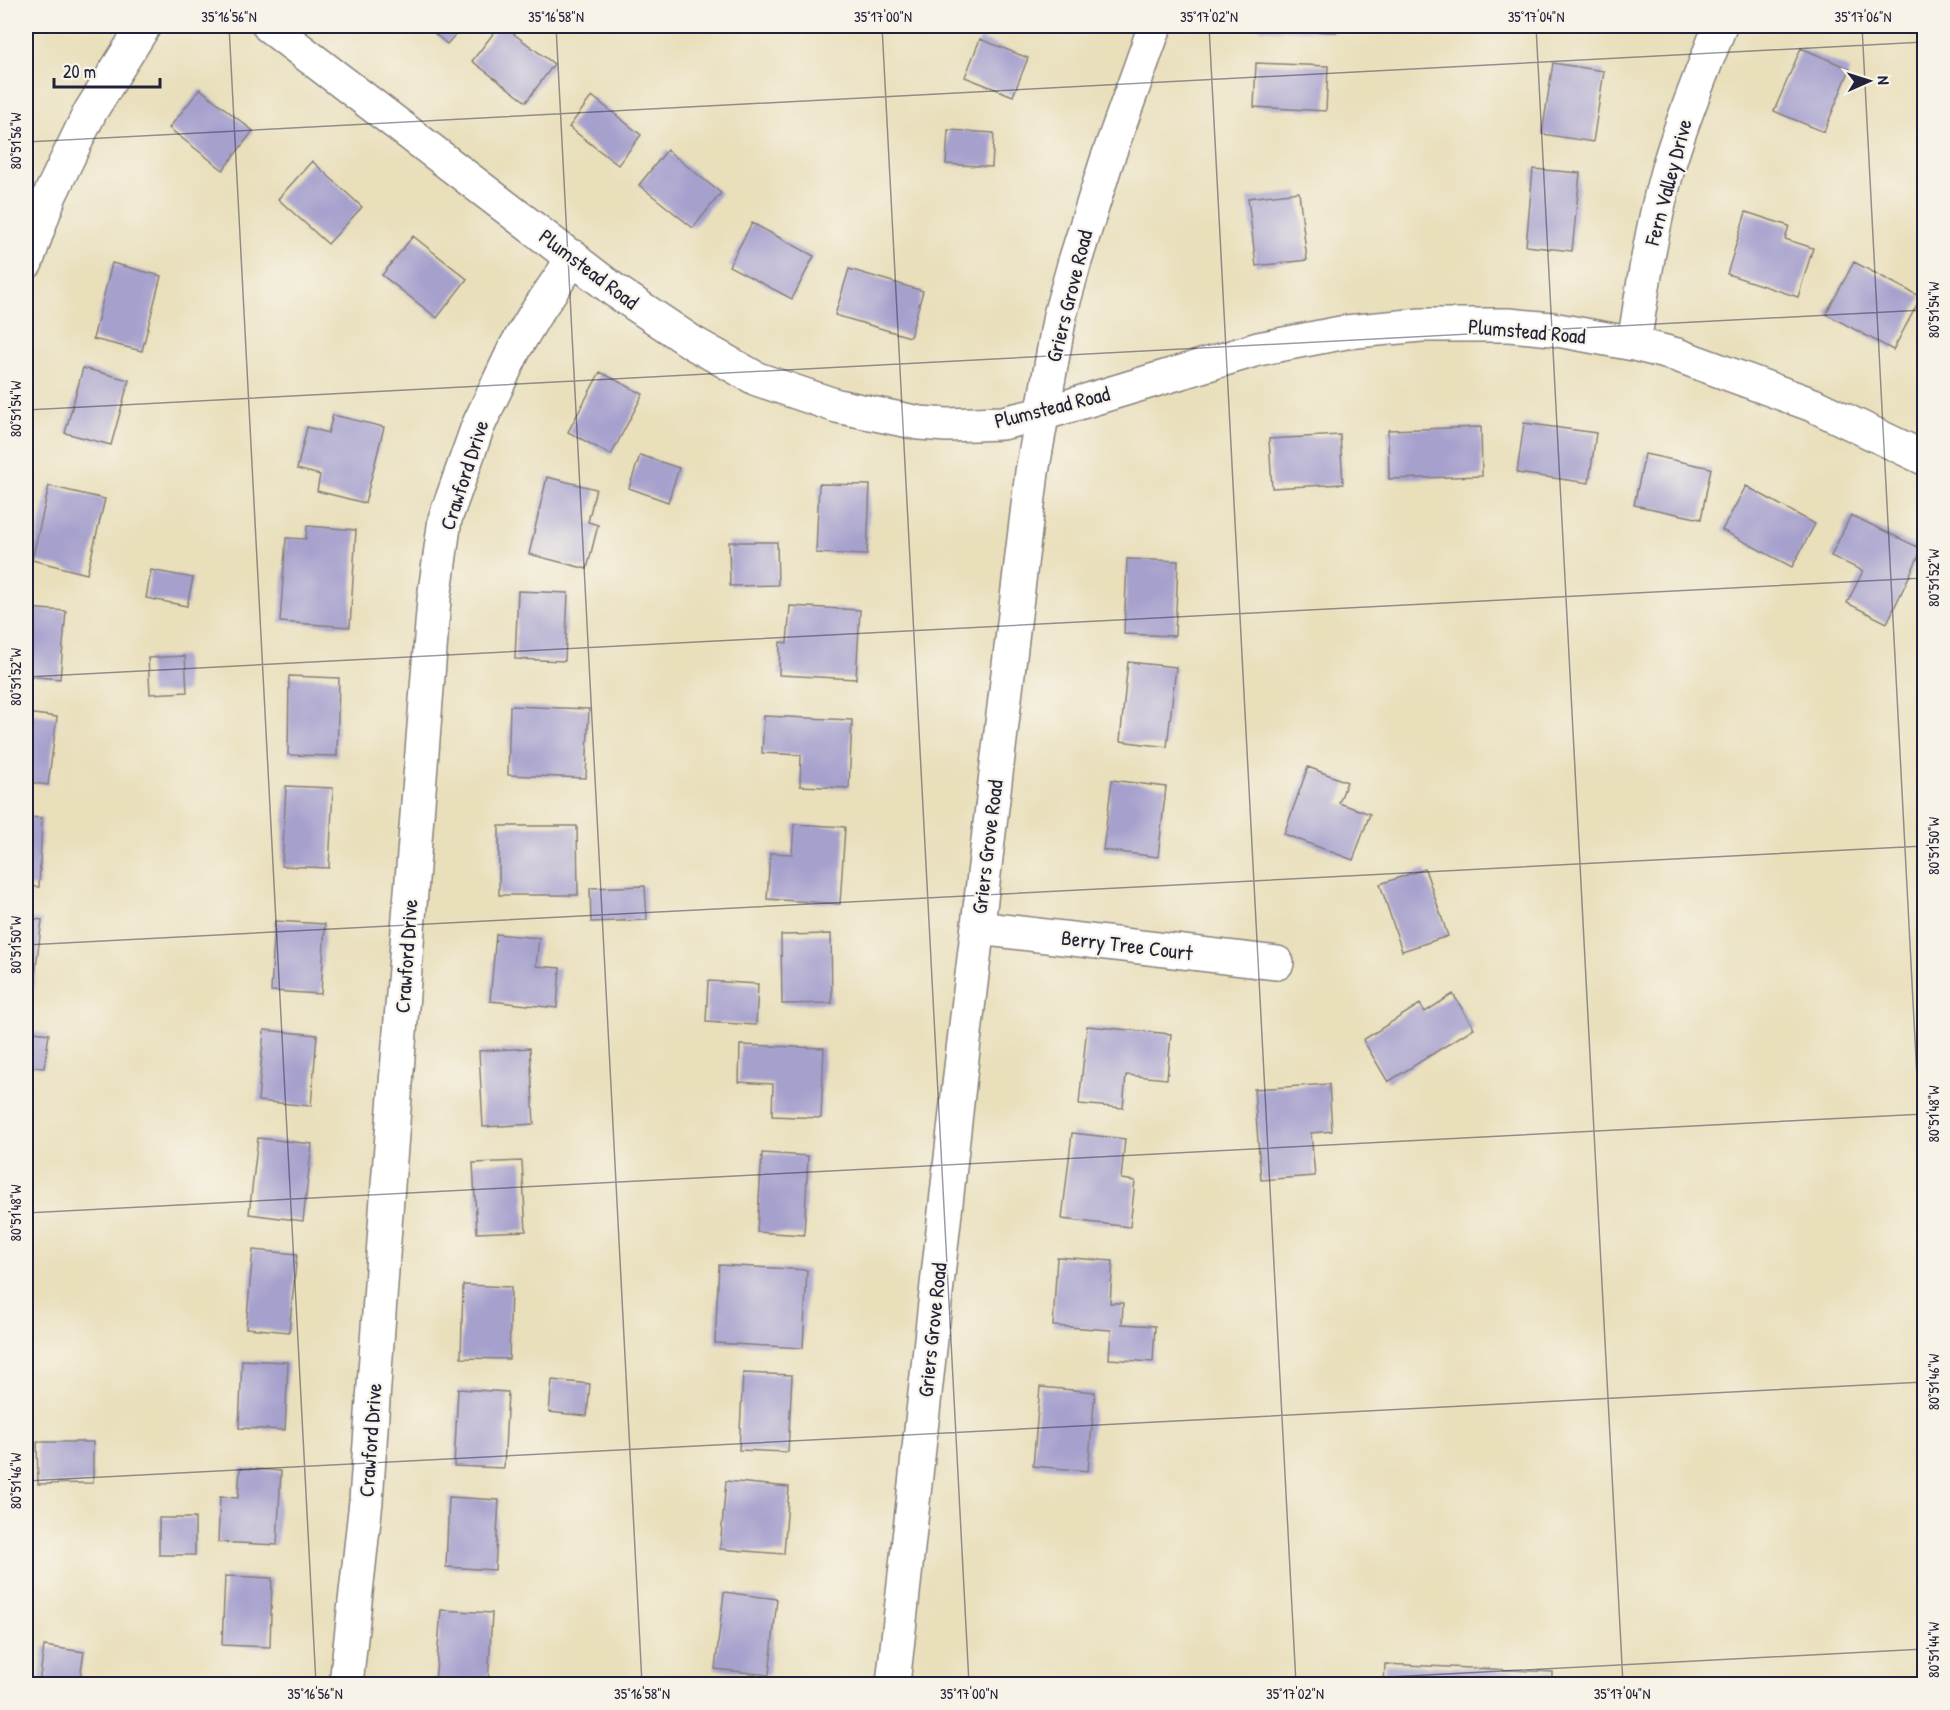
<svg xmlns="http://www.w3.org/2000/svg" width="1950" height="1710" viewBox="0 0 1950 1710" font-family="'Patrick Hand',sans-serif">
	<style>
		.building { fill: #a6a0cd }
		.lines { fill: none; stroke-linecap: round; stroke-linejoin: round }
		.minor-casing { stroke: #86807b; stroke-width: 36 }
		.minor { stroke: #fff; stroke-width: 33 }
		.ticks { fill: none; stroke: #22223b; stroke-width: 1.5; stroke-opacity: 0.45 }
		.labels { text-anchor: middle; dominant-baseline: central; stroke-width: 4.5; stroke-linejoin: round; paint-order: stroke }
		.street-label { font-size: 21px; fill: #22223b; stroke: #f7f3e8 }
		.neatline { fill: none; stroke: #22223b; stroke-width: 2 }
		.ticks-label { font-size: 15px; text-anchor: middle; fill: #22223b }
	</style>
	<rect width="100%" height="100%" fill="#f7f3e8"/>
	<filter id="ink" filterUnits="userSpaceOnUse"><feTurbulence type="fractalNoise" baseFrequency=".0167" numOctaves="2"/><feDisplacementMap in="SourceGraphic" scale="12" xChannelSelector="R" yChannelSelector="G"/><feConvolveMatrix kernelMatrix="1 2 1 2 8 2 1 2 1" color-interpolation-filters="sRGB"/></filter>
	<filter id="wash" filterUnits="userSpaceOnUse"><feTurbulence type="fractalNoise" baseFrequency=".008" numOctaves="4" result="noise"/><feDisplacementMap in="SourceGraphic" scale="24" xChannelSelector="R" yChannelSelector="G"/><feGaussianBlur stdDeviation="1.35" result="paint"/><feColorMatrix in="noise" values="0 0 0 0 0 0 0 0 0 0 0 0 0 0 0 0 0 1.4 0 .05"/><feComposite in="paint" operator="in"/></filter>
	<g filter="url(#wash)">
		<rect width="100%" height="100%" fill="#e9dfbb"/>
		<g id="blocks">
			<!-- building -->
			<path class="building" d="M426 26H463L447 44Z
				M499 26H503L554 64 526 102 472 61Z
				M1259 26H1336V32L1259 29Z
				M980 39 1028 58 1013 96 965 77Z
				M1801 48 1850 69 1824 132 1774 111Z
				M1256 63 1328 66 1326 111 1254 107Z
				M1553 63 1604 71 1593 142 1542 134Z
				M200 89 253 131 223 170 169 128Z
				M592 96 641 135 618 165 569 127Z
				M948 130 994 133 992 167 946 164Z
				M667 150 721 193 693 228 639 185Z
				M312 161 362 207 328 244 278 199Z
				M1533 169 1580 173 1572 251 1526 246Z
				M1299 192 1307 260 1256 266 1248 198Z
				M1746 212 1789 226 1785 239 1813 248 1798 297 1727 274Z
				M752 223 814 256 792 299 729 266Z
				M413 236 467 279 437 318 382 275Z
				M1854 262 1921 297 1893 350 1826 314Z
				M112 263 161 276 142 351 93 339Z
				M849 269 923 291 910 337 835 315Z
				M83 368 129 380 111 445 65 433Z
				M600 372 643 394 611 455 568 432Z
				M333 415 384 427 365 503 317 491 320 475 297 469 307 427 328 433Z
				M1524 423 1596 433 1589 483 1517 473Z
				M1481 427 1482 476 1389 479 1388 430Z
				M1340 435 1343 484 1272 488 1269 439Z
				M1645 454 1711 468 1701 519 1634 505Z
				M640 455 679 468 668 502 629 488Z
				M547 477 596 489 588 522 598 525 587 569 529 554Z
				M819 484 870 485 867 555 816 553Z
				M49 486 105 499 87 574 32 560Z
				M1746 486 1815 524 1792 567 1722 530Z
				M1851 515 1922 549 1887 623 1847 603 1863 571 1831 556Z
				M307 526 356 530 350 627 280 622 286 538 306 539Z
				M729 542H777L778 585 730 586Z
				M1127 559 1178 561 1175 636 1124 634Z
				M151 570 193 578 187 606 146 598Z
				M518 591 568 593 565 661 515 659Z
				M790 606 860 610 856 679 779 675 780 642 787 643Z
				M26 608 66 611 60 679 26 676Z
				M185 656 187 692 150 694 148 658Z
				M1128 662 1176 667 1167 747 1120 741Z
				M289 676 339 678 337 756 288 755Z
				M510 706 589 709 586 778 508 775Z
				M26 713 57 717 48 785 26 782Z
				M764 716 852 720 849 788 800 786 801 755 762 753Z
				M1308 767 1347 782 1339 803 1370 814 1353 860 1284 834Z
				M1112 780 1166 787 1158 857 1103 850Z
				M286 786 333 788 329 868 282 866Z
				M26 817 42 818 39 887 26 886Z
				M794 824 845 827 840 904 767 899 770 853 792 854Z
				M499 826H577L578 895H499Z
				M1425 869 1448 936 1402 951 1380 884Z
				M645 886 647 920 591 922 590 888Z
				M26 918 42 920 33 991 26 990Z
				M275 921 325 924 321 994 271 991Z
				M496 934 539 938 536 966 560 968 557 1008 490 1001Z
				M831 934 832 1003 782 1004 781 935Z
				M708 981 758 984 756 1025 706 1022Z
				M1453 994 1474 1028 1388 1082 1363 1040 1420 1004 1425 1012Z
				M1087 1026 1171 1034 1167 1079 1126 1075 1123 1108 1079 1104Z
				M264 1030 317 1035 311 1106 258 1101Z
				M26 1031 49 1034 44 1068 26 1066Z
				M740 1045 824 1048 821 1118 772 1116 773 1084 739 1082Z
				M530 1048 534 1124 483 1127 479 1051Z
				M1329 1084 1332 1131 1311 1133 1315 1176 1261 1180 1254 1089Z
				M1072 1133 1125 1139 1121 1179 1135 1181 1130 1227 1062 1219Z
				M258 1138 312 1144 303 1221 249 1214Z
				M762 1153 808 1156 804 1235 757 1232Z
				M522 1161 526 1231 477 1233 473 1163Z
				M253 1250 297 1254 289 1332 246 1328Z
				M1057 1257 1113 1261 1110 1303H1123L1122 1324 1155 1326 1153 1362 1109 1359 1111 1330 1053 1326Z
				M719 1265 807 1270 803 1348 715 1343Z
				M463 1285 511 1287 509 1359 461 1358Z
				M242 1360 288 1362 285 1430 239 1428Z
				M743 1373 792 1375 788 1452 739 1450Z
				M552 1380 590 1384 587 1416 549 1412Z
				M1040 1387 1095 1392 1088 1471 1033 1466Z
				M458 1389 508 1392 504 1468 454 1466Z
				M37 1442H93V1483L38 1484Z
				M240 1468 281 1471 277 1545 218 1542 220 1497 238 1498Z
				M726 1481 789 1487 784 1554 720 1549Z
				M449 1497 499 1500 495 1570 446 1567Z
				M159 1518H195V1555H159Z
				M225 1576 272 1578 270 1647 222 1645Z
				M724 1592 777 1599 769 1675 715 1669Z
				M441 1610 492 1613 488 1684H435Z
				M44 1646 84 1652 79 1684H39Z
				M1385 1664 1552 1672V1684H1384Z"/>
		</g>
	</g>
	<g filter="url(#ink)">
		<use href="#blocks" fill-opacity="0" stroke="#86807b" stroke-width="1.5"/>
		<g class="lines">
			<defs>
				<path id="minor" d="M269 26 614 290 693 343 757 379 837 406 919 423 947 425 1002 423 1042 414 1258 349 1346 332 1421 325H1509L1552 329 1634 344 1677 355 1813 405 1924 458
					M26 263 50 195 90 112 144 26
					M1634 344C1643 285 1652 226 1668 168 1682 119 1702 73 1720 26
					M978 928 1277 963
					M346 1684 366 1501 387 1198 434 599 445 519 478 426 515 348 534 316 574 257
					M893 1684 961 1067 1032 472 1060 315 1075 261 1107 160 1155 26"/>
			</defs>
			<!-- minor casing -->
			<use href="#minor" class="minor-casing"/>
			<!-- minor -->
			<use href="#minor" class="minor"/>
		</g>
	</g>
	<!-- ticks -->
	<path class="ticks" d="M229 26 316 1684M556 26 642 1684M882 26 969 1684M1209 26 1296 1684M1536 26 1623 1684M1862 26 1924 1212M26 142 1924 42M26 410 1924 310M26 677 1924 578M26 945 1924 846M26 1213 1924 1114M26 1481 1924 1382M1256 1684 1924 1649"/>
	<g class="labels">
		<!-- street labels -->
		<g class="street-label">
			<text transform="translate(1668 182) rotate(-75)">Fern Valley Drive</text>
			<text transform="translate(589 269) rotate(37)">Plumstead Road</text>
			<text transform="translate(1069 296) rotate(-76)">Griers Grove Road</text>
			<text transform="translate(1527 331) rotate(5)">Plumstead Road</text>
			<text transform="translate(1052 407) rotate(-14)">Plumstead Road</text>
			<text transform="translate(464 475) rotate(-72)">Crawford Drive</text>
			<text transform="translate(987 847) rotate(-83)">Griers Grove Road</text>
			<text transform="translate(1127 945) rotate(7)">Berry Tree Court</text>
			<text transform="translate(406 956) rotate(-86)">Crawford Drive</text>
			<text transform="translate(932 1330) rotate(-84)">Griers Grove Road</text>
			<text transform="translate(370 1440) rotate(-86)">Crawford Drive</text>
		</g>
	</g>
	<!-- margin -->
	<rect width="1950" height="1710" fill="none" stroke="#f7f3e8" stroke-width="66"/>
	<!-- north arrow -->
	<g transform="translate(1869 81) rotate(87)" stroke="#f7f3e8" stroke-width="4.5" paint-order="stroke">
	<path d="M0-4.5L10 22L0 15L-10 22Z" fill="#22223b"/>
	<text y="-9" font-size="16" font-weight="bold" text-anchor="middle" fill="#22223b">N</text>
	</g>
	<!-- scale -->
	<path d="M54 78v9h106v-9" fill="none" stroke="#22223b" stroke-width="3"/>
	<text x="63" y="78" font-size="18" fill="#22223b" stroke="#f7f3e8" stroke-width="4.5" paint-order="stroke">20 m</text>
	<rect x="33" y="33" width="1884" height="1644" class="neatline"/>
	<g class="ticks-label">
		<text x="229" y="22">35°16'56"N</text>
		<text x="556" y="22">35°16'58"N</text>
		<text x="883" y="22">35°17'00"N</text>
		<text x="1209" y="22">35°17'02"N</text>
		<text x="1536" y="22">35°17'04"N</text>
		<text x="1863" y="22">35°17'06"N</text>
		<text transform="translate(16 141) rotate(-90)" y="5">80°51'56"W</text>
		<text transform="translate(1934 310) rotate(-90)" y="5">80°51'54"W</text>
		<text transform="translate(16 409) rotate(-90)" y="5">80°51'54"W</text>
		<text transform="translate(1934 578) rotate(-90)" y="5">80°51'52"W</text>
		<text transform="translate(16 677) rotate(-90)" y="5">80°51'52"W</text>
		<text transform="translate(1934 846) rotate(-90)" y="5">80°51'50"W</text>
		<text transform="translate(16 945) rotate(-90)" y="5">80°51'50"W</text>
		<text transform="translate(1934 1114) rotate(-90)" y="5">80°51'48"W</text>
		<text transform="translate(16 1213) rotate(-90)" y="5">80°51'48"W</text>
		<text transform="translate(1934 1382) rotate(-90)" y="5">80°51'46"W</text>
		<text transform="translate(16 1481) rotate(-90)" y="5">80°51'46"W</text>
		<text transform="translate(1934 1650) rotate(-90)" y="5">80°51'44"W</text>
		<text x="315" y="1699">35°16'56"N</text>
		<text x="642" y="1699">35°16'58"N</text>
		<text x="969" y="1699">35°17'00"N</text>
		<text x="1295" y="1699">35°17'02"N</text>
		<text x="1622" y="1699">35°17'04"N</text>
	</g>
</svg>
